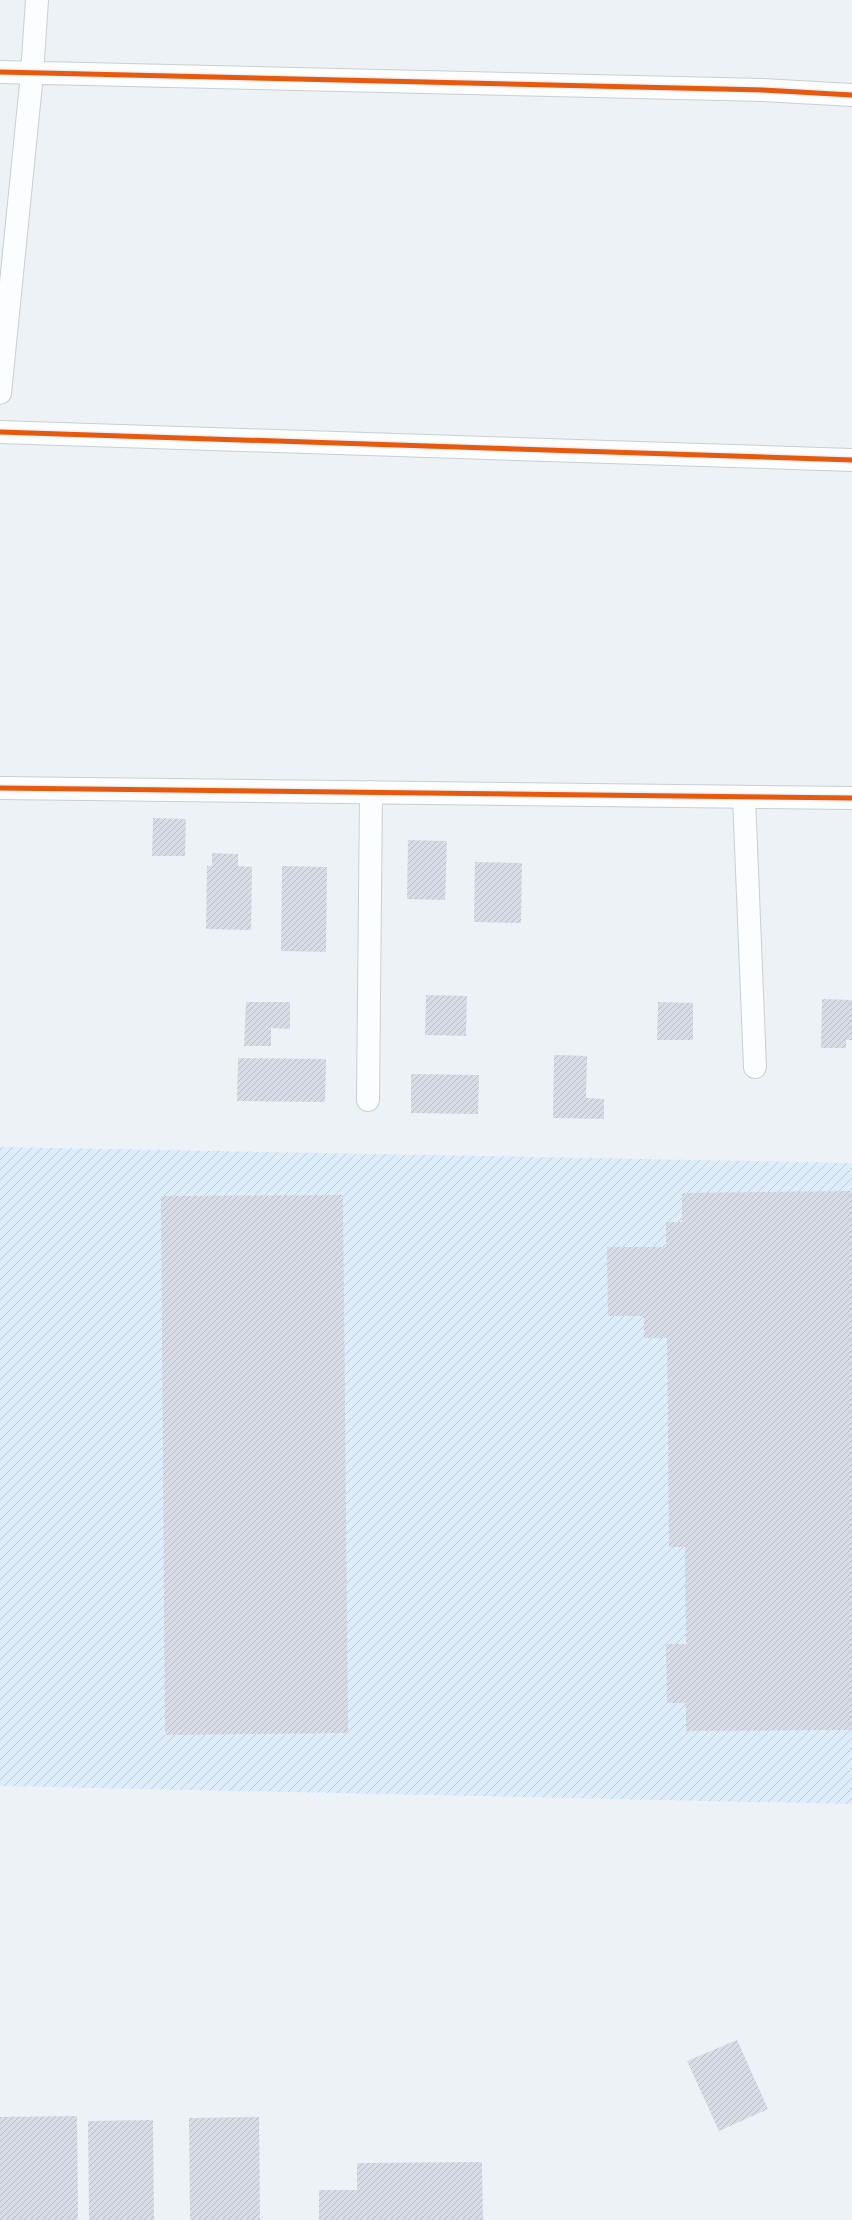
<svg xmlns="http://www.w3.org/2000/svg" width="852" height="2220" viewBox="0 0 852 2220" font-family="Raleway,sans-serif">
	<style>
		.industrial { fill: url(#industrial-furrows) }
		.building { fill: url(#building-hatch) }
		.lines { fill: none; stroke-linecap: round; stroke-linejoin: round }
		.minor-casing { stroke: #c9cfd5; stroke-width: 24 }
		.minor { stroke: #fcfdfe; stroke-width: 22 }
		.cycleway-casing { stroke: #e9f2fb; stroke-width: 8 }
		.cycleway { stroke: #e8590c; stroke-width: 5 }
	</style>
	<defs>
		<pattern id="industrial-furrows" width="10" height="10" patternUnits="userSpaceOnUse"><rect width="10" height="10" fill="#deedfb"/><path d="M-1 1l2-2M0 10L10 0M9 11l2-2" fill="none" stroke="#bdcad7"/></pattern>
		<pattern id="building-hatch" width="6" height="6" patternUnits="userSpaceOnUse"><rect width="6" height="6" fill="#d7dce6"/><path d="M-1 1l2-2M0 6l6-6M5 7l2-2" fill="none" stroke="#b7bcc5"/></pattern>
	</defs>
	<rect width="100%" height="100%" fill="#edf2f7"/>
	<!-- industrial -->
	<path class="industrial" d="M0 1147 852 1163V1804L0 1786Z"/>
	<!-- building -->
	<path class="building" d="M153 818 186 819 185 856H152Z
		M408 840 447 841 445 900 407 899Z
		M212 853 238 854V866L252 867 251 930 206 929 207 866H212Z
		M475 862 522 863 521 923 474 922Z
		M282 866 327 867 326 952 281 951Z
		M426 995 467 996 466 1036 425 1035Z
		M822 999 852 1000V1040H846V1048H821Z
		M246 1002H290V1029L271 1028V1046H244Z
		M658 1002 693 1003V1040H657Z
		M554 1055 587 1056 586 1098 604 1099V1119L553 1118Z
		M238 1058 326 1059 325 1102 237 1101Z
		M411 1074 479 1075 478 1114 411 1113Z
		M852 1191V1730L686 1731V1703H667L666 1644H686L685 1547H669L667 1338H644V1316H608L607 1247H666V1222H682V1193Z
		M343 1195 348 1733 165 1735 161 1196Z
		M737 2040 768 2109 719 2131 687 2061Z
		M77 2116 78 2220H0V2117Z
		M259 2117 260 2220H190L189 2118Z
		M153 2120 154 2220H89L88 2121Z
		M482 2162 483 2220H319V2190H357V2163Z"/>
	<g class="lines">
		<defs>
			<path id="minor" d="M0 72 763 90 852 95
				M0 393 32 74 37 0
				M0 432 852 460
				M0 788 852 798
				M744 797 755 1067
				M368 1100 371 792"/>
		</defs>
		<!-- minor casing -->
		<use href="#minor" class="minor-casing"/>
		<!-- minor -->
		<use href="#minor" class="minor"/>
		<defs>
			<path id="cycleway" d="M0 72 763 90 852 95
				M0 432 852 460
				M0 788 852 798"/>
		</defs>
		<!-- cycleway casing -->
		<use href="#cycleway" class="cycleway-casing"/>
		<!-- cycleway -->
		<use href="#cycleway" class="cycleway"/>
	</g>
</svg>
